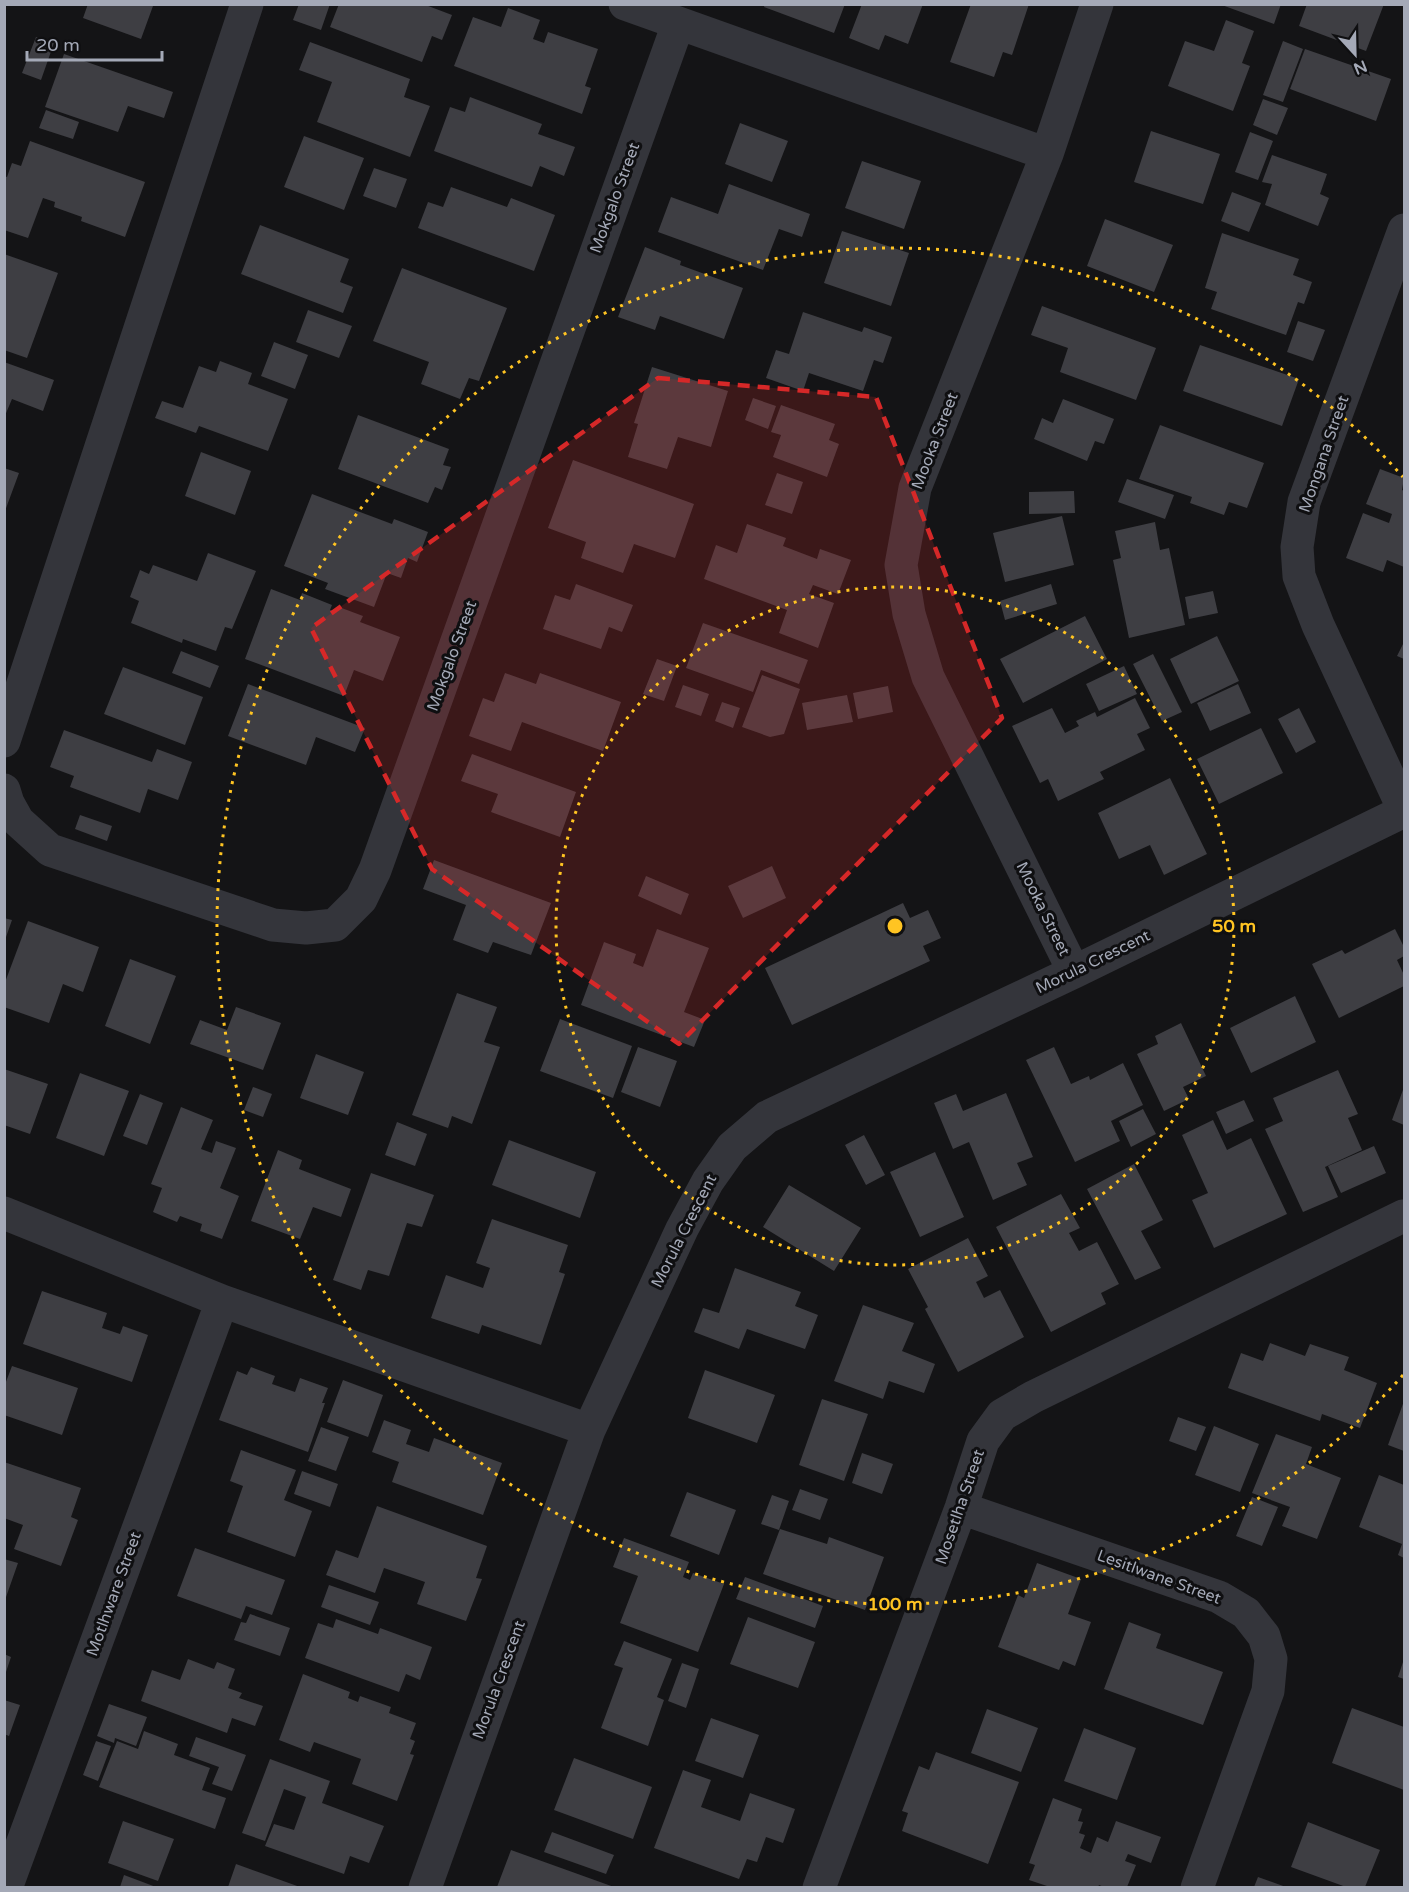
<svg xmlns="http://www.w3.org/2000/svg" width="1409" height="1892" viewBox="0 0 1409 1892" font-family="'Varela Round',sans-serif">
	<style>
		.building { fill: #3e3e43 }
		.lines { fill: none; stroke-linecap: round; stroke-linejoin: round }
		.minor { stroke: #34353b; stroke-width: 33 }
		.marked { fill: #d62828; fill-opacity: 0.2; stroke: #d62828; stroke-width: 4.5; stroke-dasharray: 12 8; stroke-linejoin: round }
		.ring { fill: none; stroke: #ffc422; stroke-width: 3; stroke-dasharray: 3 6 }
		.labels { text-anchor: middle; dominant-baseline: central; stroke-width: 6; stroke-linejoin: round; paint-order: stroke }
		.street-label { font-size: 16px; fill: #a4a9b7; stroke: #0f0f11 }
		.centre { fill: #ffc422; stroke: #0f0f11; stroke-width: 3 }
		.ring-label { font-size: 18px; text-anchor: middle; font-weight: bold; fill: #ffc422; stroke: #0f0f11; stroke-width: 6; stroke-linejoin: round; paint-order: stroke }
	</style>
	<rect width="100%" height="100%" fill="#141416"/>
	<!-- building -->
	<path class="building" d="M88 4H150L153 6 141 39 83 18Z
		M299 4H330L321 30 293 20Z
		M339 4H423L452 15 442 40 432 36 422 62 330 27Z
		M765 4H845L834 33 764 7Z
		M862 4H923L908 44 885 35 879 50 849 38Z
		M971 4H1029L1012 55 1003 52 994 77 950 62Z
		M1219 4H1281L1274 24Z
		M1307 4H1384L1366 51 1299 26Z
		M508 8 540 20 533 39 544 43 548 32 598 49 585 86 591 88 582 114 454 66 473 17 501 27Z
		M1226 20 1254 31 1242 63 1250 66 1233 111 1168 86 1185 41 1214 51Z
		M36 37 54 43 41 80 22 73Z
		M1283 41 1303 49 1283 102 1263 95Z
		M310 42 410 79 404 97 430 106 410 157 317 122 332 82 299 70Z
		M1305 49 1391 79 1376 121 1290 89Z
		M64 54 173 92 164 118 128 106 118 132 45 107Z
		M470 97 542 124 538 134 575 147 564 176 540 166 532 187 434 151 450 107 465 112Z
		M1263 99 1288 108 1277 135 1253 125Z
		M46 110 79 122 73 139 39 128Z
		M740 123 788 141 772 182 725 164Z
		M1151 131 1220 154 1203 204 1134 182Z
		M1250 132 1273 141 1258 180 1235 172Z
		M304 136 364 158 344 210 284 187Z
		M30 141 145 182 125 237 81 221 82 217 54 207 55 202 43 198 28 238 4 230V176L7 177 12 163 21 166Z
		M1272 155 1327 174 1320 194 1329 198 1318 226 1265 205 1272 184 1262 182Z
		M862 161 921 181 904 229 845 208Z
		M374 168 407 179 396 208 363 196Z
		M729 184 810 214 802 237 779 229 763 270 658 232 671 197 718 214Z
		M451 187 507 207 511 198 555 215 534 271 418 228 428 202 443 207Z
		M1232 192 1261 203 1249 232 1221 221Z
		M1105 219 1173 245 1154 292 1087 266Z
		M260 225 349 259 340 282 353 287 343 313 241 274Z
		M842 231 909 253 891 306 824 283Z
		M1222 233 1299 259 1293 275 1312 282 1304 304 1298 302 1286 335 1211 309 1217 292 1205 288Z
		M645 247 681 261 680 265 743 288 724 339 660 316 655 330 618 317Z
		M4 254 58 273 27 358 4 350Z
		M402 268 507 308 479 381 469 378 460 399 421 384 429 362 373 341Z
		M1042 306 1156 348 1136 400 1060 372 1068 348 1031 335Z
		M308 310 352 326 339 358 296 342Z
		M803 312 862 332 864 327 892 337 883 363 874 360 863 391 809 373 803 391 766 378 776 350 789 354Z
		M1298 321 1325 330 1313 361 1287 352Z
		M274 342 308 355 295 389 261 376Z
		M1200 345 1299 379 1282 426 1183 391Z
		M220 361 252 373 248 384 288 399 268 451 199 426 196 433 155 418 162 401 183 408 199 366 216 372Z
		M4 362 54 380 43 411 12 399 4 418Z
		M652 367 728 391 711 447 678 437 667 469 628 457 638 424 634 423Z
		M753 398 776 406 768 429 745 420Z
		M1063 399 1114 419 1104 444 1095 441 1087 461 1034 439 1042 418 1053 423Z
		M781 405 835 424 829 440 839 444 827 477 773 457 781 435 771 432Z
		M358 415 449 449 443 465 451 467 442 490 435 487 428 503 338 469Z
		M1160 425 1264 463 1247 508 1229 502 1224 515 1190 503 1192 497 1139 479Z
		M201 452 251 471 235 515 185 496Z
		M573 460 694 504 675 558 634 544 623 573 581 558 586 542 548 528Z
		M4 468 19 473 5 511H4Z
		M1380 469 1404 478 1402 490 1404 491V567L1387 560 1383 572 1346 558 1363 513 1389 523 1392 514 1366 504Z
		M777 473 803 482 792 514 765 505Z
		M1127 479 1174 495 1165 519 1118 502Z
		M1074 491 1075 513 1029 514V492Z
		M312 494 392 524 394 519 428 532 417 562 408 558 401 578 387 573 374 607 325 589 328 583 284 566Z
		M1062 516 1074 565 1005 582 993 533Z
		M1155 522 1160 550 1169 548 1185 625 1129 638 1113 560 1121 558 1115 531Z
		M747 524 786 538 783 546 817 559 820 549 851 560 838 594 813 585 809 594 834 603 818 648 779 633 787 610 704 579 716 545 737 553Z
		M208 553 256 571 232 629 225 627 216 651 183 639 182 643 131 623 139 601 130 597 140 570 149 574 153 565 197 581Z
		M576 584 633 605 622 632 609 627 601 649 543 629 555 595 570 600Z
		M1051 584 1057 604 1005 620 1000 601Z
		M271 589 300 600 302 593 332 605 330 610 337 612 339 607 363 616 360 622 400 637 383 681 354 670 344 696 245 659Z
		M1213 591 1218 613 1189 619 1185 597Z
		M1085 616 1107 659 1023 703 1000 659Z
		M703 623 808 660 799 684 761 670 753 692 686 668Z
		M1217 636 1239 681 1191 704 1170 659Z
		M1404 642V659L1397 656Z
		M181 651 219 666 210 688 172 673Z
		M1153 654 1182 712 1162 721 1133 664Z
		M657 659 677 666 664 701 643 694Z
		M1124 666 1137 694 1099 711 1086 684Z
		M123 667 203 697 185 745 104 714Z
		M505 673 536 684 540 673 621 702 603 751 522 722 511 751 469 736 483 698 494 702Z
		M762 675 800 689 784 734 770 737 742 727Z
		M248 684 365 728 355 752 316 737 306 765 228 736Z
		M1238 684 1251 713 1210 731 1197 703Z
		M683 685 709 694 701 716 675 707Z
		M888 686 893 712 858 719 853 693Z
		M847 695 853 722 807 730 802 703Z
		M1135 698 1150 728 1137 734 1145 750 1100 772 1104 779 1058 801 1048 779 1040 783 1012 726 1052 708 1065 733 1079 726 1076 721 1095 712 1097 717Z
		M722 702 740 708 733 728 715 721Z
		M1299 708 1316 742 1296 753 1278 719Z
		M1261 728 1283 773 1219 804 1197 759Z
		M64 730 152 762 157 749 192 762 178 800 148 789 140 813 70 787 74 776 50 767Z
		M472 754 576 792 560 837 491 812 498 794 461 781Z
		M1170 778 1207 854 1164 875 1150 845 1119 859 1098 813Z
		M80 815 112 826 107 841 75 829Z
		M434 860 551 903 531 955 493 942 488 953 453 940 466 905 423 889Z
		M772 866 786 898 743 918 728 886Z
		M646 876 689 894 681 915 638 896Z
		M903 903 910 918 928 910 941 938 923 946 930 961 792 1025 765 968Z
		M4 918 12 920 5 940 4 939Z
		M28 921 99 947 83 992 63 984 49 1023 4 1007V985Z
		M657 929 709 948 684 1012 705 1020 694 1047 581 1005 604 942 636 954 633 963 643 967Z
		M1395 929 1404 947V956L1397 960 1404 975V986L1339 1018 1312 964 1342 950 1345 954Z
		M130 959 176 976 150 1044 105 1026Z
		M457 993 497 1007 484 1042 500 1047 472 1124 452 1116 448 1128 412 1115Z
		M1295 996 1316 1042 1251 1073 1230 1028Z
		M236 1007 281 1023 263 1070 190 1044 200 1020 227 1030Z
		M560 1019 632 1046 613 1098 540 1071Z
		M1181 1023 1206 1076 1183 1087 1189 1099 1164 1111 1137 1054 1158 1044 1155 1036Z
		M638 1047 677 1061 660 1107 621 1092Z
		M1054 1047 1071 1084 1089 1076 1090 1080 1123 1063 1143 1105 1111 1121 1120 1141 1075 1162 1026 1060Z
		M316 1054 364 1072 348 1115 300 1098Z
		M4 1069 48 1084 30 1134 4 1125Z
		M1338 1070 1358 1114 1348 1118 1362 1150 1325 1167 1338 1197 1303 1212 1265 1129 1283 1121 1273 1098Z
		M80 1073 129 1091 104 1156 56 1138Z
		M253 1087 272 1094 263 1117 244 1110Z
		M1404 1087V1125L1392 1120Z
		M1006 1093 1033 1157 1017 1163 1027 1185 993 1200 969 1142 953 1149 934 1103 956 1094 963 1111Z
		M140 1094 163 1103 147 1145 123 1136Z
		M1244 1100 1254 1121 1226 1134 1216 1112Z
		M181 1107 213 1120 201 1149 212 1153 216 1141 236 1148 220 1188 239 1196 222 1239 200 1231 202 1224 180 1216 177 1222 153 1212 162 1188 151 1184Z
		M1143 1109 1156 1134 1131 1147 1119 1121Z
		M1213 1120 1227 1150 1251 1138 1287 1214 1214 1248 1192 1200 1208 1193 1182 1135Z
		M397 1122 427 1134 415 1166 385 1155Z
		M864 1135 885 1175 866 1185 845 1145Z
		M509 1140 596 1172 580 1218 492 1185Z
		M1374 1146 1386 1173 1341 1193 1328 1166Z
		M278 1150 302 1160 299 1169 351 1189 341 1217 313 1207 300 1239 251 1221Z
		M935 1152 964 1217 920 1237 890 1172Z
		M1134 1164 1163 1220 1141 1231 1161 1268 1135 1280 1087 1189Z
		M371 1173 434 1195 422 1227 407 1223 389 1276 368 1270 361 1290 333 1280Z
		M789 1185 861 1228 834 1271 763 1227Z
		M1061 1194 1080 1228 1069 1233 1079 1251 1097 1242 1119 1284 1101 1293 1106 1304 1051 1332 996 1227Z
		M492 1219 568 1245 559 1272 565 1274 541 1345 482 1325 479 1334 431 1318 446 1275 483 1288 490 1268 476 1263Z
		M968 1238 988 1276 976 1282 984 1298 1000 1290 1024 1337 958 1372 925 1309 928 1307 908 1269Z
		M735 1268 801 1292 795 1306 818 1315 805 1349 747 1329 739 1349 694 1332 703 1308 719 1313Z
		M42 1291 107 1313 102 1328 120 1334 123 1326 148 1335 132 1382 23 1344Z
		M863 1305 914 1323 902 1351 935 1364 924 1393 889 1381 883 1399 834 1381Z
		M1270 1343 1305 1356 1310 1344 1349 1357 1344 1370 1377 1383 1360 1428 1322 1414 1320 1421 1228 1388 1241 1353 1263 1361Z
		M12 1366 78 1388 62 1435 4 1415V1387Z
		M251 1367 275 1376 272 1384 295 1392 300 1378 328 1388 322 1403H325L308 1452 219 1420 237 1371 247 1375Z
		M705 1370 775 1395 757 1443 688 1418Z
		M343 1380 383 1395 368 1437 327 1422Z
		M822 1399 868 1414 844 1481 799 1465Z
		M1404 1401V1451L1388 1445Z
		M1178 1417 1206 1427 1196 1451 1169 1441Z
		M384 1420 411 1430 406 1444 429 1452 434 1438 502 1463 483 1515 392 1482 399 1462 372 1452Z
		M1214 1426 1259 1444 1240 1492 1195 1475Z
		M321 1427 349 1437 336 1471 308 1461Z
		M1276 1434 1312 1447 1306 1464 1341 1478 1317 1539 1282 1526 1290 1507 1252 1493Z
		M241 1450 296 1470 284 1500 312 1511 295 1557 227 1532 243 1486 230 1481Z
		M862 1453 893 1464 882 1494 852 1483Z
		M4 1462 81 1488 71 1517 78 1520 61 1566 14 1549 23 1525 4 1518Z
		M302 1471 338 1484 330 1507 294 1494Z
		M1379 1475 1404 1485V1558L1398 1555 1402 1544 1359 1527Z
		M800 1489 828 1499 820 1520 792 1510Z
		M687 1492 736 1510 719 1555 670 1536Z
		M772 1495 789 1501 779 1530 761 1524Z
		M1252 1497 1278 1507 1262 1546 1236 1536Z
		M377 1506 487 1546 476 1578 482 1579 466 1621 417 1604 425 1582 384 1568 375 1593 326 1575 336 1550 358 1558Z
		M780 1529 827 1544 829 1537 884 1557 865 1610 763 1574Z
		M624 1538 689 1562 683 1577 690 1580 693 1573 724 1584 698 1652 620 1623 638 1576 613 1567Z
		M195 1548 285 1580 272 1615 246 1606 241 1619 177 1596Z
		M4 1559 18 1563 5 1600H4Z
		M1037 1563 1081 1579 1068 1614 1091 1622 1075 1666 1063 1661 1059 1670 998 1647 1018 1595 1024 1598Z
		M745 1577 823 1606 815 1628 736 1599Z
		M329 1585 379 1602 370 1625 321 1607Z
		M250 1614 290 1628 280 1656 234 1640 241 1622 246 1623Z
		M748 1617 815 1642 798 1688 730 1664Z
		M336 1619 378 1634 380 1628 432 1647 420 1680 406 1674 399 1692 305 1658 318 1623 333 1628Z
		M1129 1622 1161 1634 1156 1648 1223 1672 1203 1725 1104 1689Z
		M624 1641 672 1659 657 1697 664 1700 648 1746 601 1728 623 1668 614 1665Z
		M4 1654 11 1657 5 1675H4Z
		M188 1659 214 1669 217 1662 235 1669 228 1688 242 1693 239 1698 263 1706 255 1726 232 1718 227 1733 141 1701 152 1670 180 1680Z
		M1404 1659V1679L1398 1677Z
		M682 1663 699 1669 686 1708 668 1701Z
		M303 1674 350 1692 348 1698 358 1702 360 1696 391 1707 389 1713 416 1723 410 1739 415 1741 410 1754 414 1755 397 1801 352 1784 361 1759 314 1742 310 1752 279 1740Z
		M4 1700 20 1705 9 1736 4 1734Z
		M109 1704 147 1717 136 1746 115 1738 114 1743 97 1736Z
		M1352 1708 1404 1727V1790L1332 1763Z
		M987 1709 1038 1728 1021 1772 971 1753Z
		M711 1718 759 1735 743 1778 695 1761Z
		M1084 1728 1136 1748 1117 1800 1064 1781Z
		M144 1731 178 1744 174 1755 210 1768 202 1790 226 1798 215 1829 99 1787 117 1741 138 1749Z
		M196 1737 246 1755 232 1791 212 1784 219 1767 189 1756Z
		M96 1741 111 1746 98 1781 83 1775Z
		M936 1752 1019 1782 988 1864 902 1831 908 1813 902 1811 919 1766 929 1770Z
		M574 1758 652 1787 633 1839 554 1810Z
		M270 1759 330 1781 322 1803 384 1826 369 1863 350 1856 344 1874 265 1846 274 1824 294 1830 306 1797 284 1789 265 1841 242 1833Z
		M683 1770 711 1780 701 1807 740 1821 750 1793 795 1809 783 1843 766 1837 757 1862 747 1859 739 1879 654 1848Z
		M1053 1798 1082 1809 1078 1821 1083 1822 1079 1833 1085 1835 1080 1848 1091 1853 1097 1837 1108 1842 1116 1821 1161 1837 1151 1863 1128 1854 1125 1861 1136 1865 1127 1887H1104L1099 1885 1098 1887H1050L1029 1880 1035 1865 1029 1863Z
		M123 1821 174 1839 158 1881 108 1863Z
		M1308 1822 1380 1850 1365 1887H1346L1291 1867Z
		M552 1832 614 1855 606 1874 544 1852Z
		M511 1850 614 1887H497Z
		M236 1864 300 1887H228Z
		M124 1875 156 1887H120Z
		M1258 1877 1286 1887H1254Z"/>
	<g class="lines">
		<!-- minor -->
		<path class="minor" d="M625 4 1047 154
			M1404 230 1304 502 1297 547 1299 576 1318 625 1404 810
			M4 741 247 4
			M4 790 8 803 18 821 50 850 273 925 306 928 335 925 361 899 375 870 678 24
			M1074 972 928 677 909 614 901 565 915 488 1047 154 1097 4
			M4 1213 222 1301 589 1430
			M961 1508 1219 1597 1246 1613 1264 1636 1271 1659 1268 1691 1197 1888
			M6 1888 222 1301
			M425 1888 589 1430 682 1229 708 1181 732 1147 767 1117 1074 972 1404 811
			M819 1888 961 1508 983 1441 1002 1415 1033 1397 1403 1216"/>
	</g>
	<!-- marked area -->
	<path class="marked" d="M658 378 876 397 1002 718 679 1044 432 869 311 628Z"/>
	<!-- distance rings -->
	<g class="ring">
		<circle cx="895" cy="926" r="339"/>
		<path d="M1403 1375A678 678 0 1 1 1403 477"/>
	</g>
	<g class="labels">
		<!-- street labels -->
		<g class="street-label">
			<text transform="translate(615 198) rotate(-70)">Mokgalo Street</text>
			<text transform="translate(935 441) rotate(-69)">Mooka Street</text>
			<text transform="translate(1324 454) rotate(-71)">Mongana Street</text>
			<text transform="translate(452 656) rotate(-70)">Mokgalo Street</text>
			<text transform="translate(1043 909) rotate(64)">Mooka Street</text>
			<text transform="translate(1093 962) rotate(-26)">Morula Crescent</text>
			<text transform="translate(684 1231) rotate(-63)">Morula Crescent</text>
			<text transform="translate(960 1507) rotate(-71)">Mosetlha Street</text>
			<text transform="translate(1159 1577) rotate(20)">Lesitlwane Street</text>
			<text transform="translate(114 1594) rotate(-70)">Motlhware Street</text>
			<text transform="translate(499 1680) rotate(-70)">Morula Crescent</text>
		</g>
	</g>
	<circle cx="895" cy="926" r="9" class="centre"/>
	<g class="ring-label">
		<text x="1234" y="932">50 m</text>
		<text x="895" y="1610">100 m</text>
	</g>
	<!-- border -->
	<rect width="1409" height="1892" fill="none" stroke="#a4a9b7" stroke-width="12"/>
	<!-- north arrow -->
	<g transform="translate(1355 54) rotate(158)" stroke="#0f0f11" stroke-width="4.5" paint-order="stroke">
	<path d="M0-4.5L10 22L0 15L-10 22Z" fill="#a4a9b7"/>
	<text y="-9" font-size="16" font-weight="bold" text-anchor="middle" fill="#a4a9b7">N</text>
	</g>
	<!-- scale -->
	<path d="M27 51v9h135v-9" fill="none" stroke="#a4a9b7" stroke-width="3"/>
	<text x="36" y="51" font-size="18" fill="#a4a9b7" stroke="#0f0f11" stroke-width="4.5" paint-order="stroke">20 m</text>
</svg>
